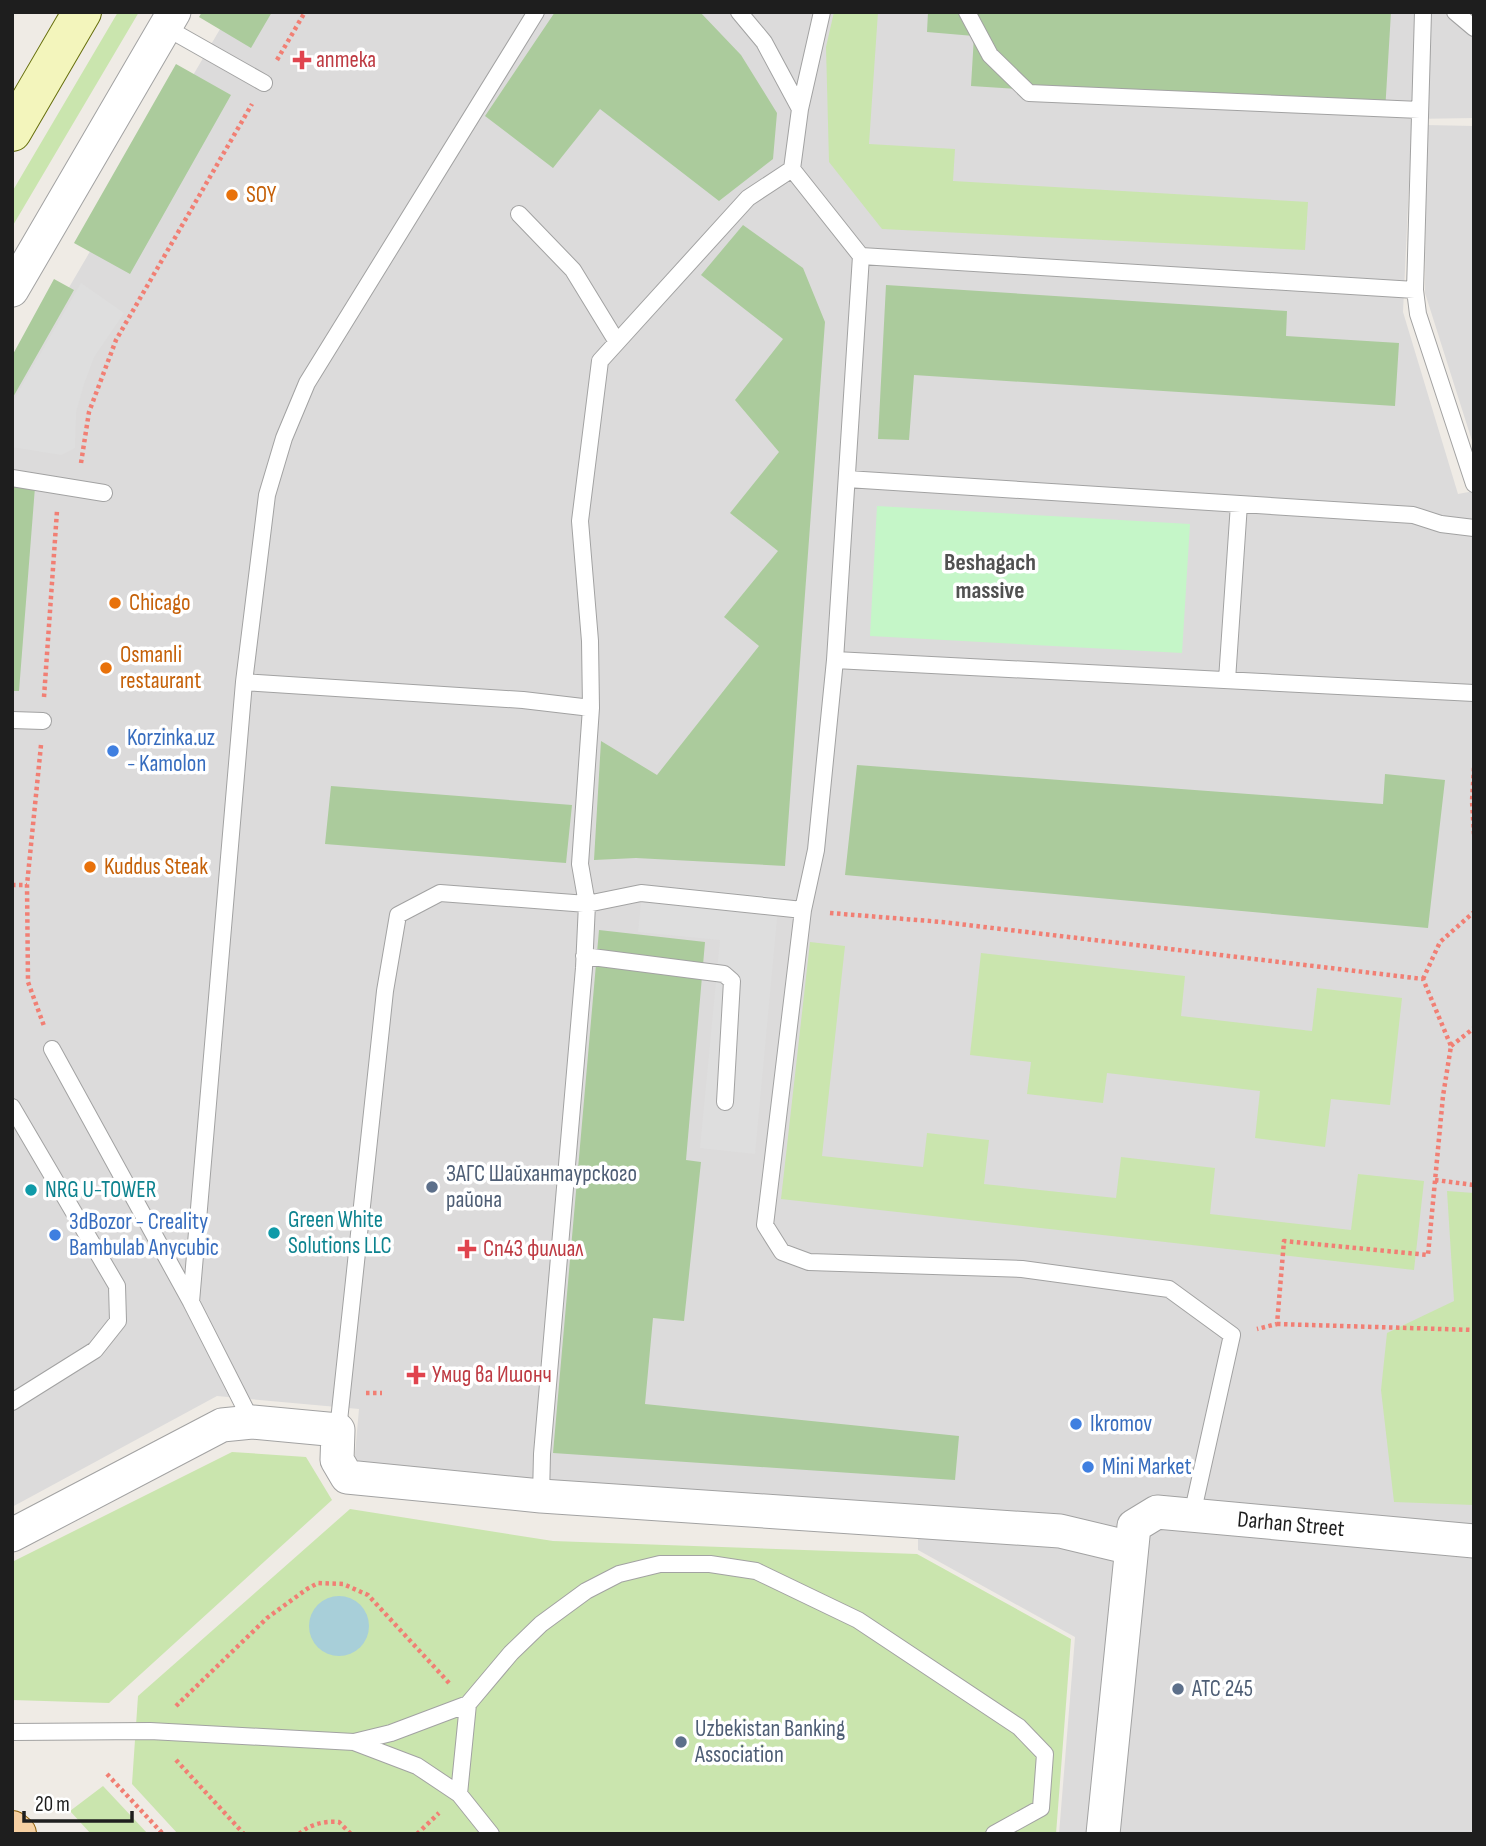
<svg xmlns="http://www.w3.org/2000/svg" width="1486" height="1846" viewBox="0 0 1486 1846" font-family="'Sofia Sans Condensed',sans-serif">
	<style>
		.residential { fill: #dcdbdb }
		.grass { fill: #cae5ae }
		.forest { fill: #abcb9c }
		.park { fill: #c5f6c8 }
		.parking { fill: #dedede }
		.water { fill: #a8cfd9 }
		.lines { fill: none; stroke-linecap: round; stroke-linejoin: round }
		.lane-casing { stroke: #a2a2a2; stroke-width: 18 }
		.street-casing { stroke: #a2a2a2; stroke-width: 35 }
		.secondary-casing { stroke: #666f0c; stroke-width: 40 }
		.primary-casing { stroke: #8f600a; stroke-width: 40 }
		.path { stroke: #f17f74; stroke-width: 4.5; stroke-dasharray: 3.5 3.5; stroke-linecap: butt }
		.lane { stroke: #fff; stroke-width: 16 }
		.street { stroke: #fff; stroke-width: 33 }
		.secondary { stroke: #f3f5bc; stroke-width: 38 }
		.primary { stroke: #f6d0a3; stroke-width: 38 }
		.health-dot { fill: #e0444e; stroke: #fff; stroke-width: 2.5 }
		.food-dot { fill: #e8710a; stroke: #fff; stroke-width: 2.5 }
		.shop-dot { fill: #3f7fe0; stroke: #fff; stroke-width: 2.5 }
		.service-dot { fill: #5c6f8a; stroke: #fff; stroke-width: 2.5 }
		.culture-dot { fill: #0f9aa8; stroke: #fff; stroke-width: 2.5 }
		.labels { text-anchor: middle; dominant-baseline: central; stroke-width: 7; stroke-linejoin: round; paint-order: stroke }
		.health-label { font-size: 23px; fill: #be3a42; stroke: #fff; text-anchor: start }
		.food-label { font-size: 23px; fill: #c56008; stroke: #fff; text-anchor: start }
		.shop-label { font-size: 23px; fill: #366cbe; stroke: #fff; text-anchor: start }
		.service-label { font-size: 23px; fill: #4e5e75; stroke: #fff; text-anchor: start }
		.culture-label { font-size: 23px; fill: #0d838f; stroke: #fff; text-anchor: start }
		.street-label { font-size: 23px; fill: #1e1e1e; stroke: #fff }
		.neighbourhood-label { font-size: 24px; font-weight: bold; fill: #515151; stroke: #fff }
	</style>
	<rect width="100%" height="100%" fill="#efebe5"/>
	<!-- residential -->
	<path class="residential" d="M230 12H1474V118L1412 119 1403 312 1458 494 1474 491V1834H1059L1075 1637 918 1550V1534L352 1488 359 1409 217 1396 12 1507V385Z
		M1426 125 1474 126V447L1425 293Z"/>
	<!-- grass -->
	<path class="grass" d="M118 12H139L12 227V192Z
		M834 12H878L869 144 955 149 953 181 1308 202 1305 250 882 229 829 162 826 47Z
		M810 942 845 946 822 1156 923 1167 927 1133 989 1140 984 1184 1116 1198 1121 1157 1215 1168 1210 1214 1351 1230 1358 1174 1424 1181 1414 1270 781 1199Z
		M981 953 1185 976 1181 1016 1312 1031 1317 988 1402 998 1390 1105 1331 1099 1325 1147 1255 1138 1260 1091 1107 1073 1103 1103 1027 1094 1031 1062 970 1055Z
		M1447 1191 1474 1193V1505L1394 1502 1381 1390 1387 1333 1454 1301Z
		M232 1452 306 1457 332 1500 109 1703 12 1700V1562Z
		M350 1509 553 1541 917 1554 1071 1639 1056 1834H178L132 1784 138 1696Z
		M103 1786 148 1834H91L70 1811Z"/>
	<!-- forest -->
	<path class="forest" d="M202 12H272L251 48 199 17Z
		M555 12H700L741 55 777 113 773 159 719 201 600 109 553 168 485 116Z
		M928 12H1391L1385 112 971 86 974 36 927 32Z
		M176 64 231 95 130 274 74 243Z
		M743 225 803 268 825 322 785 866 636 858 594 860 601 741 657 775 759 646 724 617 778 551 730 513 779 452 735 400 783 339 701 275Z
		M54 279 74 290 12 399V356Z
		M886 285 1287 311 1286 336 1399 343 1395 406 914 375 909 440 878 439Z
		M12 485 35 487 19 691H12Z
		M857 765 1383 804 1385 774 1445 780 1428 928 845 875Z
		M331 786 572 805 566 863 325 844Z
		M599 930 705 942 686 1160 701 1162 684 1321 653 1318 645 1404 959 1436 955 1480 553 1453Z"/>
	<!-- park -->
	<path class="park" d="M877 506 1190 524 1182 653 870 636Z"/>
	<!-- parking -->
	<path class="parking" d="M81 283 124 313 94 357 84 384 76 412 75 448 61 455 12 447V403Z
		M643 884 779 897 755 1154 700 1148 720 940 638 932Z"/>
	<!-- water -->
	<path class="water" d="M309 1626a30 30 0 1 1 60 0a30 30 0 1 1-60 0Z"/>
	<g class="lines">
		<defs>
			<path id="lane" d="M739 12 764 42 800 109
				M967 12 990 55 1029 93 1420 110
				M1423 12 1415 290 1418 314 1474 484
				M1455 12 1474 28
				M165 27 264 83
				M519 214 573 270 617 342
				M861 256 1415 290
				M12 478 104 493
				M847 479 1413 515 1441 524 1474 528
				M835 660 1474 693
				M1227 680 1239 504
				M244 682 523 700 591 708 590 641 580 521 600 361 748 198 792 169
				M12 720 43 721
				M803 910 765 1225 782 1252 809 1262 1022 1269 1169 1289 1232 1335 1192 1515
				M584 956 724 974 732 981 725 1102
				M52 1049 191 1302
				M12 1107 117 1286 118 1321 95 1350 12 1402
				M252 1422 191 1302 244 682 267 495 284 438 307 383 536 12
				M338 1430 385 991 398 915 440 893 587 904 641 893 803 910 816 850 835 660 861 256 792 169 800 109 822 12
				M541 1496 542 1454 584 968 587 904 580 864 591 708
				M12 1732 150 1731 354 1742 417 1766 459 1794 491 1834
				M354 1742 391 1733 468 1704 511 1653 541 1624 586 1591 619 1574 660 1564H710L756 1571 858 1620 1019 1727 1045 1754 1041 1808 994 1834
				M459 1794 468 1704"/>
			<g id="street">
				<path d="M12 290 174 12"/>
				<path d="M12 1535 222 1425 252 1422 338 1430 337 1460 347 1477 541 1496 1060 1531 1131 1548"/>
				<path id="s1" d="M1103 1834 1134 1526 1157 1512 1474 1541"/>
			</g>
			<path id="secondary" d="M12 132 82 12"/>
			<path id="primary" d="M12 1830 17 1834"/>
		</defs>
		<!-- lane casing -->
		<use href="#lane" class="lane-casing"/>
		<!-- street casing -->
		<use href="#street" class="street-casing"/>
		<!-- secondary casing -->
		<use href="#secondary" class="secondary-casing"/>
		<!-- primary casing -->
		<use href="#primary" class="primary-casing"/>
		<!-- path -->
		<path class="path" d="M277 60 305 12
			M81 463 89 412 116 340 252 104
			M44 697 57 511
			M41 745 27 885 28 982 44 1026
			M1474 768 1472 801 1474 834
			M12 885H27
			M830 913 942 922 1423 979 1451 1046 1443 1096 1428 1255 1284 1241 1277 1324 1257 1329
			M1423 979 1440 942 1474 912
			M1451 1046 1474 1028
			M1435 1180 1474 1185
			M1277 1324 1474 1330
			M366 1393H382
			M176 1706 267 1618 307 1589 318 1583 343 1584 368 1595 450 1684
			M176 1760 244 1834
			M107 1774 163 1834
			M299 1834C310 1824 324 1821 339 1822L351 1834
			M417 1834 439 1813"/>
		<!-- lane -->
		<use href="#lane" class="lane"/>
		<!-- street -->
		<use href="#street" class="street"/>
		<!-- secondary -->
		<use href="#secondary" class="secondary"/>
		<!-- primary -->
		<use href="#primary" class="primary"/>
	</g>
	<!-- markers -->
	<g class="health-dot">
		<path d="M298.5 49.5h7v7h7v7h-7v7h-7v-7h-7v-7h7z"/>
		<path d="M463.5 1238.5h7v7h7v7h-7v7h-7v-7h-7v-7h7z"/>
		<path d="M412.5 1364.5h7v7h7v7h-7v7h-7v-7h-7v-7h7z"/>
	</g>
	<g class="food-dot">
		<circle cx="232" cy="195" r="7"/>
		<circle cx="115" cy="603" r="7"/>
		<circle cx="106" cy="668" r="7"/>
		<circle cx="90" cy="867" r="7"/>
	</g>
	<g class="shop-dot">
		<circle cx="113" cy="751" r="7"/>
		<circle cx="55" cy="1235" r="7"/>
		<circle cx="1076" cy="1424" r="7"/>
		<circle cx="1088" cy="1467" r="7"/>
	</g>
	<g class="service-dot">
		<circle cx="432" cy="1187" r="7"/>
		<circle cx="1178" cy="1689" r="7"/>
		<circle cx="681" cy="1742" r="7"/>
	</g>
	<g class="culture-dot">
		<circle cx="31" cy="1190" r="7"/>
		<circle cx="274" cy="1233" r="7"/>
	</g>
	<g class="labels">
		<!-- health labels -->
		<g class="health-label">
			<text x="316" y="60">аптека</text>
			<text x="483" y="1249">Сп43 филиал</text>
			<text x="432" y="1375">Умид ва Ишонч</text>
		</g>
		<!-- food labels -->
		<g class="food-label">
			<text x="246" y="195">SOY</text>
			<text x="129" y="603">Chicago</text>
			<text x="120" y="655">Osmanli<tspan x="120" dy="26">restaurant</tspan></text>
			<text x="104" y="867">Kuddus Steak</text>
		</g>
		<!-- shop labels -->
		<g class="shop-label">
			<text x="127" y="738">Korzinka.uz<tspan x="127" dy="26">- Kamolon</tspan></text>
			<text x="69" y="1222">3dBozor - Creality<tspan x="69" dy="26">Bambulab Anycubic</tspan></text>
			<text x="1090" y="1424">Ikromov</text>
			<text x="1102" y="1467">Mini Market</text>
		</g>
		<!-- service labels -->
		<g class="service-label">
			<text x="446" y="1174">ЗАГС Шайхантаурского<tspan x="446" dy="26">района</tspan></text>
			<text x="1192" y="1689">АТС 245</text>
			<text x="695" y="1729">Uzbekistan Banking<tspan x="695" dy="26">Association</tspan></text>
		</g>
		<!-- culture labels -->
		<g class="culture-label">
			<text x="45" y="1190">NRG U-TOWER</text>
			<text x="288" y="1220">Green White<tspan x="288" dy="26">Solutions LLC</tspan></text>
		</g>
		<!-- street labels -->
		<g class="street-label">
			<text stroke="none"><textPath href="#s1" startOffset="471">Darhan Street</textPath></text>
		</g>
		<!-- neighbourhood labels -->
		<g class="neighbourhood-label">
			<text x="990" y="562">Beshagach<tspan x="990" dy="28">massive</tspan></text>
		</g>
	</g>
	<!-- border -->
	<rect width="1486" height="1846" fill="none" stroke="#1e1e1e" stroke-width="28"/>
	<!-- scale -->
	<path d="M24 1811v10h108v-10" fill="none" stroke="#1e1e1e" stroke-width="3.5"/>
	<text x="35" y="1811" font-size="21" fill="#1e1e1e" stroke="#ffffff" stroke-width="5" paint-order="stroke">20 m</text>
</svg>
